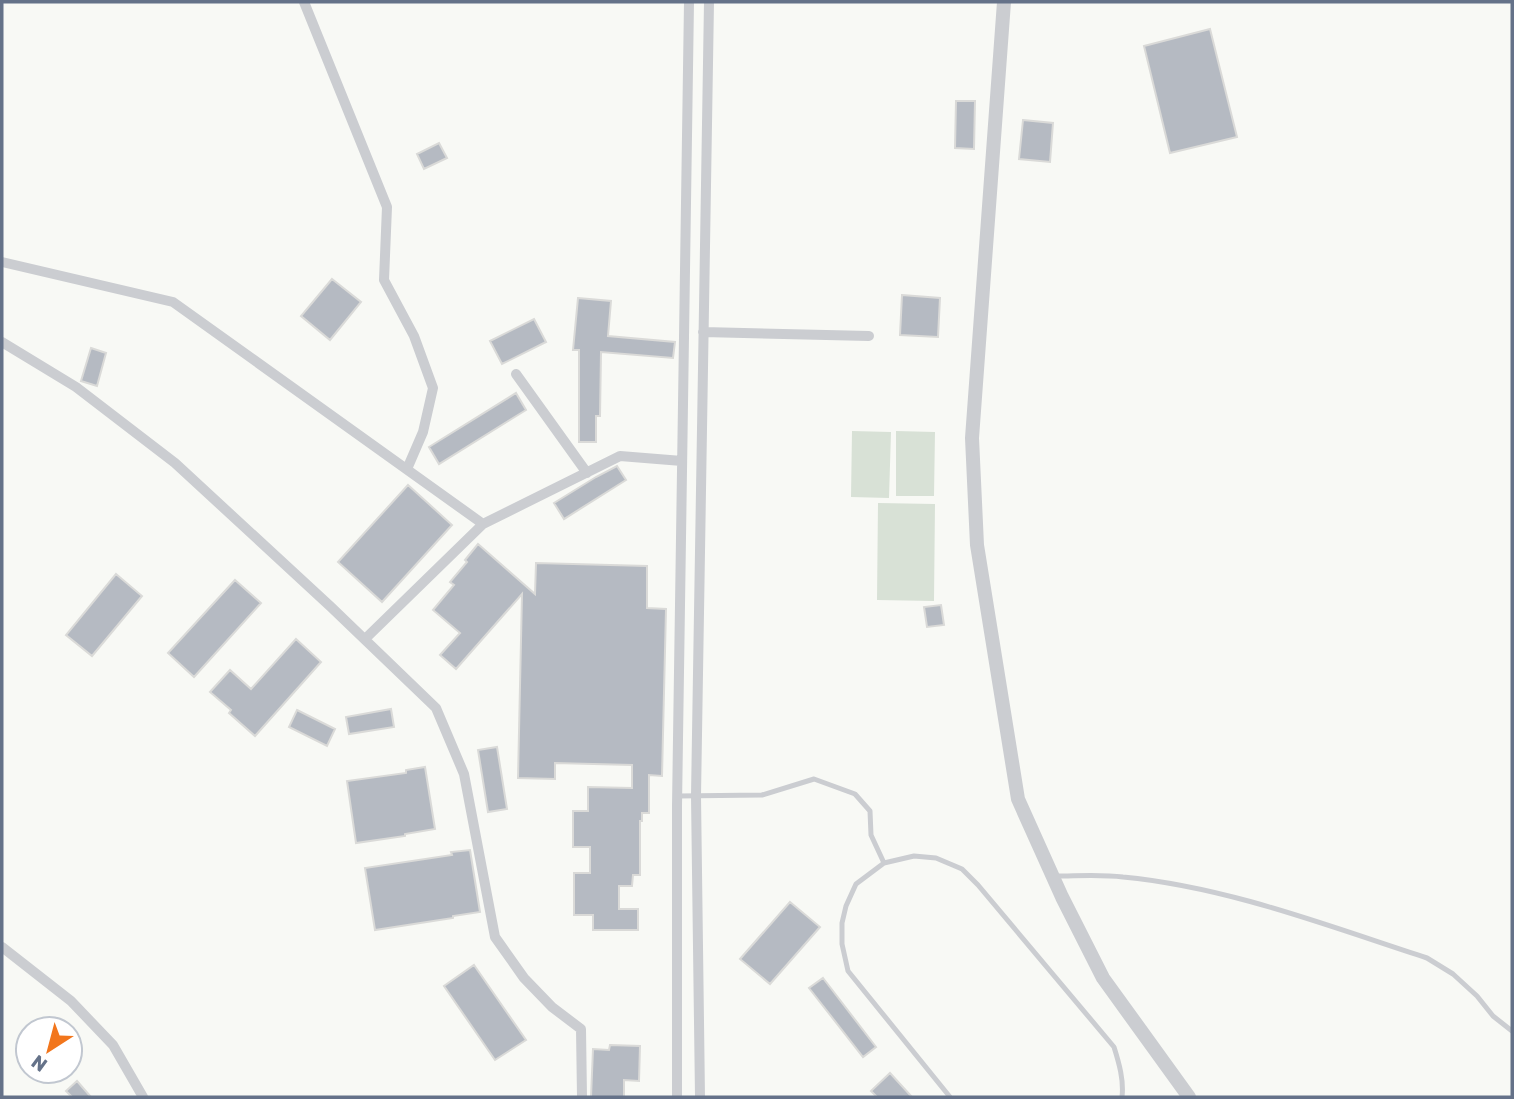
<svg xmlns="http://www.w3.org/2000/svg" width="1514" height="1099" viewBox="0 0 1514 1099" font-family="Rubik,sans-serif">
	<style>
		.green { fill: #d8e1d6 }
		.building { fill: #b5bac2; stroke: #dadad8; stroke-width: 2 }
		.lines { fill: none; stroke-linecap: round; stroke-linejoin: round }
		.service { stroke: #cbcdd1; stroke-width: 5 }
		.minor { stroke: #cbcdd1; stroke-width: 10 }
		.tertiary { stroke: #cbcdd1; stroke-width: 14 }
	</style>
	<rect width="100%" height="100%" fill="#f8f9f5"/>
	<!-- green -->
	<path class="green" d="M852 431 891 432 889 498 851 497Z
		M896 431 935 432 934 496H896Z
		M878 503 935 504 934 601 877 600Z"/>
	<!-- building -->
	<path class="building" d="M1210 29 1237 137 1170 153 1144 46Z
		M956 101H975L974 149 955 148Z
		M1023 120 1053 123 1050 162 1019 159Z
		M439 143 447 158 424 169 417 154Z
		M332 279 361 302 330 340 301 316Z
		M902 295 940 298 938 337 900 335Z
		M578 298 611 301 608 336 675 342 673 358 601 352 600 416H596V442H579V350H573Z
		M534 319 546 342 502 364 490 341Z
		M91 348 106 353 97 386 81 381Z
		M516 393 526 410 439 464 429 447Z
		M617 466 626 480 564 519 554 503 596 477Z
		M408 485 452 525 382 602 338 562Z
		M478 544 535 594 536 563 647 566V608L666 609 662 776 649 775V813H642V821H640V875H633L632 886H619V909H638V930H593V915H574V873H590V847H573V811H588V787L632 788V765L555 763V779L518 778 522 594 456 669 440 655 460 633 433 610 454 585 450 582 467 562 465 560Z
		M116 574 142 596 92 656 66 635Z
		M235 580 261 603 194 677 168 653Z
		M941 605 944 625 927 627 924 607Z
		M296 639 321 662 255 736 229 713 231 710 210 692 230 670 251 689Z
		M391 709 394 727 349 734 346 717Z
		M297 710 335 729 327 746 289 727Z
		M497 747 507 809 488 812 478 750Z
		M425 767 435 829 405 834V836L356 843 347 781 406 773V770Z
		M470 850 480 912 453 916V918L375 930 365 868 452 855 451 852Z
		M790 902 820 927 770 984 740 959Z
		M474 965 526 1040 495 1060 444 986Z
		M823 978 876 1047 863 1057 809 988Z
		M610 1045 640 1046 639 1081 624 1080V1097H591L593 1049 609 1050Z
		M890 1073 912 1097H877L871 1091Z
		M77 1081 91 1097H72L66 1091Z"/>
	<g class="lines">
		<!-- service -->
		<path class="service" d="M678 796 762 795 814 779 855 794 870 811 871 835 884 863
			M1054 876C1077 876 1101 874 1123 877 1228 887 1328 926 1427 958L1453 974 1477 996 1493 1016 1512 1031
			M950 1097 848 971 842 944V923L846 906 856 884 884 863 914 856 936 858 962 869 978 885 1114 1047C1119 1063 1124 1080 1122 1097"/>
		<!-- minor -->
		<path class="minor" d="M304 2 387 207 384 280 414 336 433 388 423 432 407 469
			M2 262 173 302 483 524 620 456 682 461
			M703 332 869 336
			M2 342 76 387 175 463 331 607 436 708 464 774 495 937 524 978 552 1007 581 1029 582 1097
			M516 374 587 473
			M365 639 483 524
			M2 947 71 1001 113 1045 143 1097
			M677 1097V806L689 2
			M700 1097 696 796 709 2"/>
		<!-- tertiary -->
		<path class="tertiary" d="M1004 2 972 438 977 545 1018 799 1062 897 1103 978 1189 1097"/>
	</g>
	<!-- border -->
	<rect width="1514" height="1099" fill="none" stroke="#657289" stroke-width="7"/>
	<!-- north arrow -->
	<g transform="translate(49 1050) rotate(216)"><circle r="33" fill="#ffffff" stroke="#c1c7d0" stroke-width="2"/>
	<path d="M0-5L12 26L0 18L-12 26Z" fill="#f2761c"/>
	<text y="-10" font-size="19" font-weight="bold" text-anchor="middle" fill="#657289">N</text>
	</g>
</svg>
